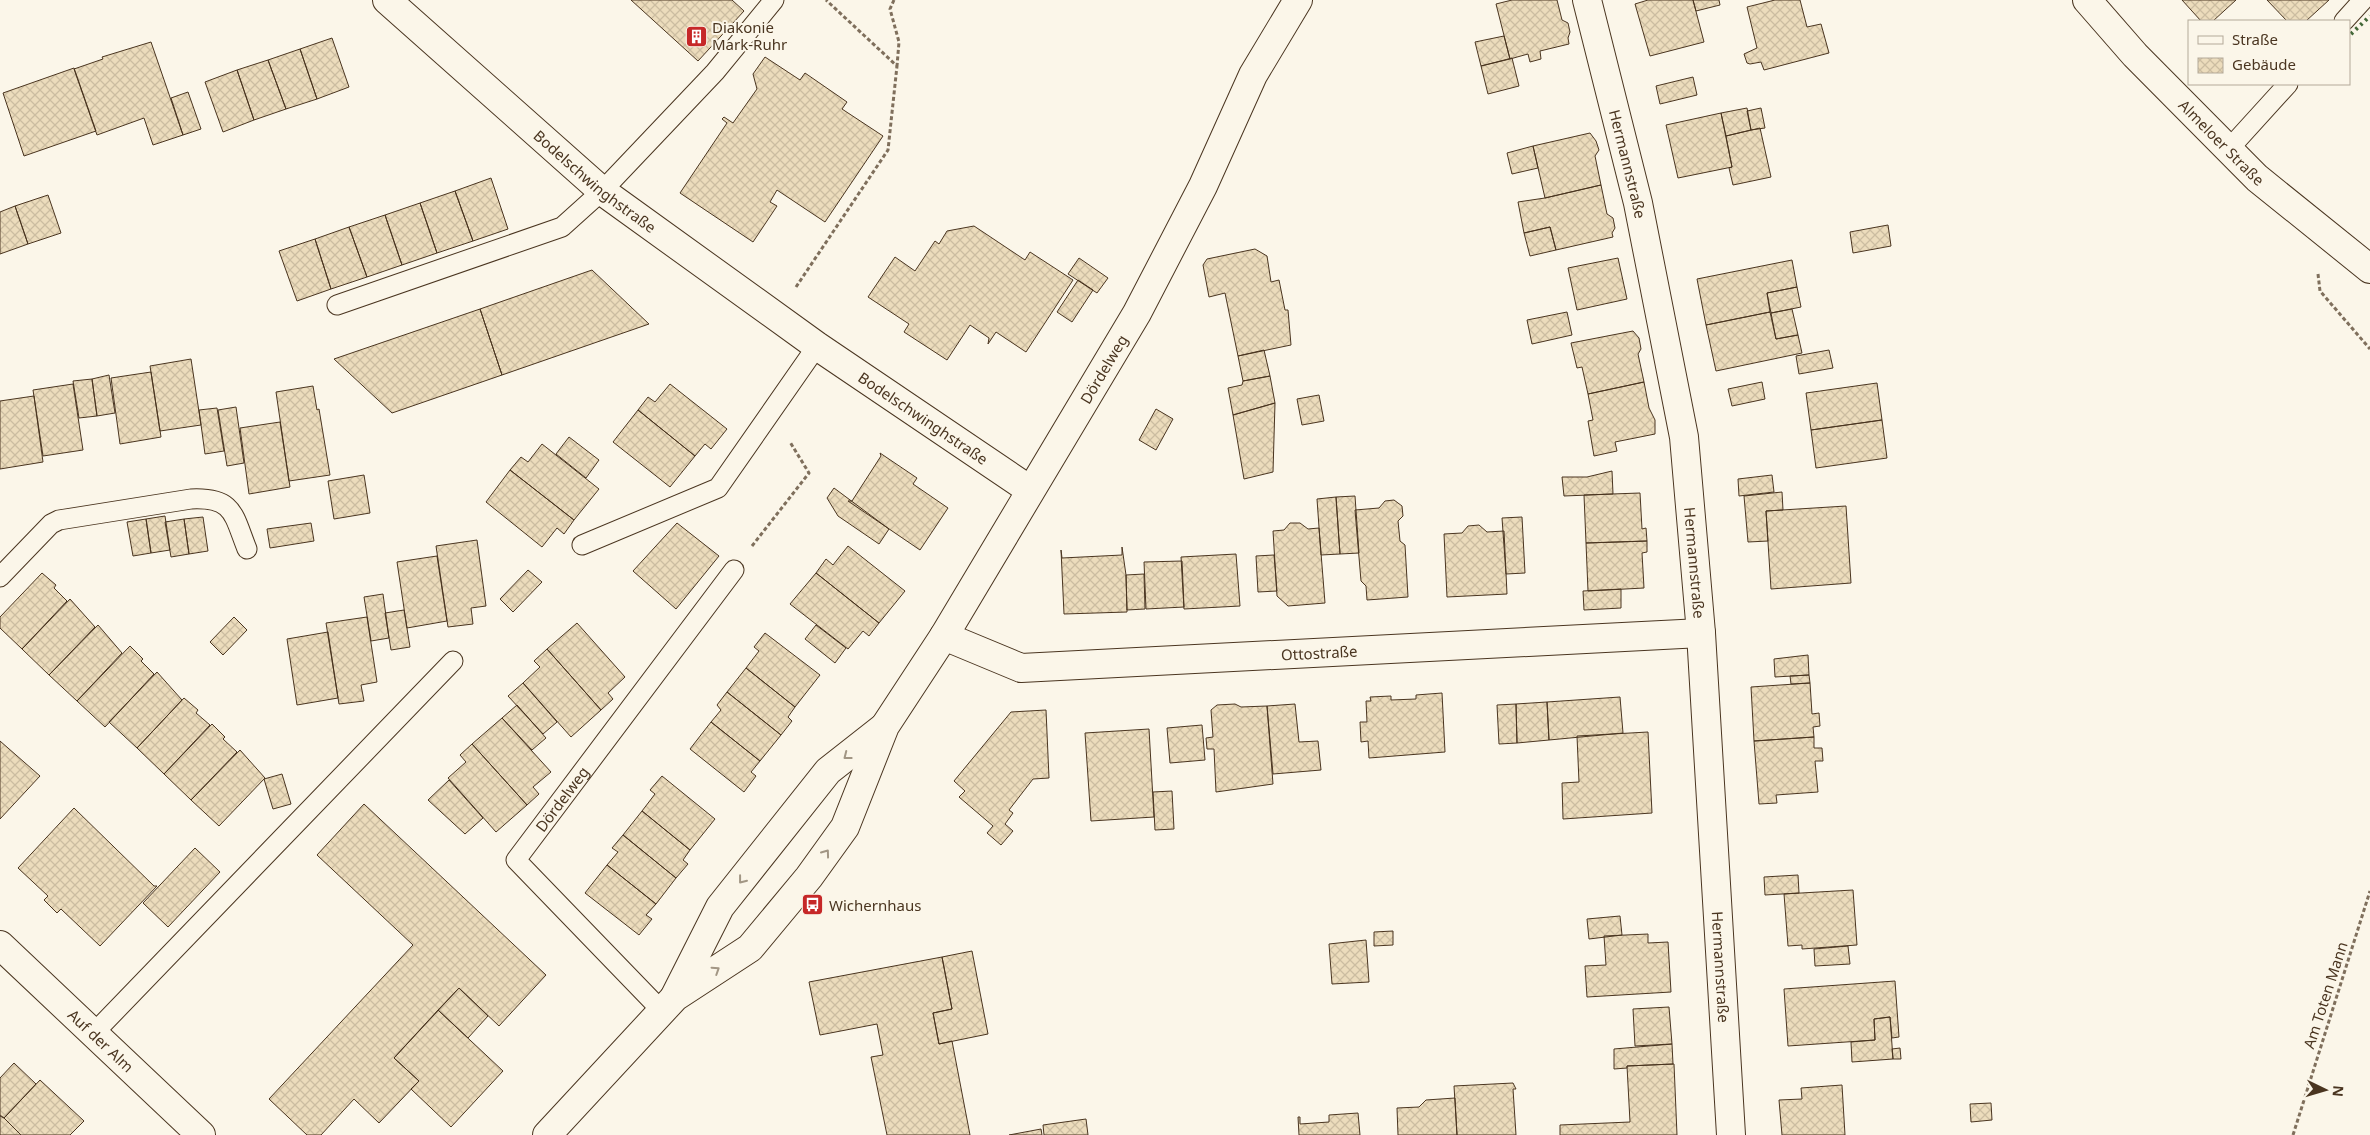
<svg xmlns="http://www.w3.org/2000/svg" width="2370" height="1135" viewBox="0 0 2370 1135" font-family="'Noto Sans',sans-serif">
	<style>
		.building { fill: url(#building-cross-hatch); stroke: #4a3520 }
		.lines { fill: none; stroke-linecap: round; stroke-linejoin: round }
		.service-casing { stroke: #4a3520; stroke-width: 21 }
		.minor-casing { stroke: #4a3520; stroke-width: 30 }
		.path { stroke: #7f6f5c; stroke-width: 3; stroke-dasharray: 4 2.5; stroke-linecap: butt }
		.service { stroke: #fbf6e9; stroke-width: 19 }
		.minor { stroke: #fbf6e9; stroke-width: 28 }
		.hedge { stroke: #436837; stroke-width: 4; stroke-dasharray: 2.5 4; stroke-linecap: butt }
		.oneway { stroke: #a29684 }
		.labels { text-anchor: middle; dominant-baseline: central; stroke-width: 4; stroke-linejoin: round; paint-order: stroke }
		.poi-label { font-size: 15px; fill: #4a3520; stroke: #fbf6e9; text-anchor: start }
		.street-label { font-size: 15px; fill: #4a3520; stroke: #fbf6e9 }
	</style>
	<defs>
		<pattern id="building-cross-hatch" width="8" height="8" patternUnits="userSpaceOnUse" patternTransform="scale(1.25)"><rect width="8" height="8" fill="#ecdcbc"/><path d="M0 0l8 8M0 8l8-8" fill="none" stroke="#ccbda1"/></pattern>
	</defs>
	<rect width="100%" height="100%" fill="#fbf6e9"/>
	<!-- building -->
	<path class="building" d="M631 0H732L744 11 698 61Z
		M1512 0H1557L1562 20 1568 23 1570 32 1568 38 1569 44 1540 51 1541 59 1530 62 1528 54 1510 59 1496 4Z
		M1648 0H1693L1704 42 1650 56 1635 4Z
		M1693 0H1719L1720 5 1696 11Z
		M1775 0H1800L1807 27 1821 24 1829 53 1764 70 1761 62 1750 64 1747 63 1744 54 1757 48 1747 7Z
		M2182 0H2236L2213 21H2201Z
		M2267 0H2329L2306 21H2287Z
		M1504 36 1510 59 1481 66 1475 42Z
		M332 38 349 87 317 99 300 49Z
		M151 42 183 135 153 145 144 118 97 135 74 69 103 59 102 57Z
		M300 49 317 99 286 109 268 60Z
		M765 57 800 80 805 73 847 102 842 109 883 136 825 222 777 190 770 202 777 206 753 242 680 193 727 123 722 119 724 117 733 123 757 89 753 74Z
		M1512 58 1519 86 1488 94 1481 66Z
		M268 60 286 109 254 120 237 70Z
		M74 68 96 131 24 156 3 93Z
		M237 70 254 120 223 132 205 82Z
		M1693 77 1697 95 1660 104 1656 86Z
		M188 92 201 129 183 135 171 98Z
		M1747 108 1751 130 1726 136 1721 113Z
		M1761 108 1765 128 1751 130 1747 111Z
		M1721 113 1732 167 1678 178 1666 125Z
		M1760 128 1771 177 1733 185 1729 168 1732 167 1726 136Z
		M1590 133 1596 141 1599 150 1595 156 1601 185 1545 198 1533 146Z
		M1533 146 1538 168 1512 174 1507 153Z
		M491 178 508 229 473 241 455 191Z
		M1601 185 1607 214 1613 218 1615 228 1612 233 1613 237 1556 250 1550 227 1524 233 1518 202 1545 198Z
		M455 191 473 241 437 253 420 203Z
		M48 195 61 233 28 244 15 206Z
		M420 203 437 253 402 265 385 215Z
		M15 206 28 244 0 254V212Z
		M385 215 402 265 367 277 349 227Z
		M1888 225 1891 246 1853 253 1850 232Z
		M974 226 1025 260 1030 252 1073 280 1026 352 996 332 988 344 989 338 970 325 947 360 904 332 909 324 868 297 895 257 915 271 935 241 939 244 947 231Z
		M349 227 367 277 331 289 315 239Z
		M1550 227 1556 250 1530 256 1524 233Z
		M315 239 331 289 297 301 279 251Z
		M1255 249 1267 256 1271 282 1279 280 1285 310H1288L1291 345 1238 356 1225 293 1209 297 1203 265 1207 259Z
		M1079 258 1108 278 1097 293 1068 274Z
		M1618 258 1627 299 1577 310 1568 268Z
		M1792 260 1797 287 1767 293 1770 312 1706 325 1697 279Z
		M592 270 649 324 502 375 480 309Z
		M1078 280 1093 290 1072 322 1057 312Z
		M1797 287 1801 307 1771 313 1767 293Z
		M480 309 502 375 392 413 334 359Z
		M1792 309 1798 335 1776 339 1771 313Z
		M1567 312 1572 335 1532 344 1527 320Z
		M1770 312 1776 339 1798 335 1802 353 1716 371 1706 325Z
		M1633 331 1639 338 1641 349 1638 354 1644 382 1588 394 1582 367 1577 368 1571 343Z
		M1264 350 1270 376 1243 381 1238 356Z
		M1829 350 1833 368 1799 374 1796 356Z
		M191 359 201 425 160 431 150 366Z
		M151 372 161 437 120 444 111 378Z
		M109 375 115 413 97 416 92 379Z
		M1270 376 1275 403 1233 415 1228 388 1242 385 1243 381Z
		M92 379 97 416 79 418 73 381Z
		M1644 382 1649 408 1655 420V434L1615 442 1617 451 1594 456 1588 421 1593 420 1588 394Z
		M1762 382 1765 399 1732 406 1728 389Z
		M1877 383 1882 420 1811 430 1806 393Z
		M73 384 83 450 43 456 33 390Z
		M670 384 727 429 711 449 705 444 695 456 638 410 648 397 655 402Z
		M313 386 317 410 319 409 330 475 289 481 276 392Z
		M1319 395 1324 421 1302 425 1297 399Z
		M34 396 43 462 0 469V401Z
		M1275 403 1273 472 1244 479 1233 415Z
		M236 407 244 463 227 466 218 410Z
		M217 408 224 451 205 454 199 410Z
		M1156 409 1173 419 1156 450 1139 440Z
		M638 410 695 456 670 487 613 442Z
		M1882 420 1887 458 1816 468 1811 430Z
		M280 422 290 487 249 494 240 428Z
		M569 437 599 460 586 478 556 454Z
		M542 444 599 489 574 520 510 470 521 457 528 462Z
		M880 453 917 478 913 484 948 508 920 550 848 501H852L881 456Z
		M510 470 574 520 564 534 557 528 542 547 486 502Z
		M1612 471 1613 494 1564 496 1562 477H1587Z
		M364 475 370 513 334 519 328 481Z
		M1772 475 1774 492 1739 496 1738 479Z
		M834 488 889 529 879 544 838 516 827 498Z
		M1782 492 1783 510 1766 511 1768 541 1748 542 1744 496Z
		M1640 493 1642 529 1646 528 1647 541 1586 543 1584 495Z
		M1355 496 1359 553 1340 554 1336 497Z
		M1336 497 1340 554 1321 555 1317 499Z
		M1394 500 1402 506 1403 516 1398 521 1400 541 1405 545 1408 597 1367 600 1366 586 1361 581 1355 510 1379 508 1385 501Z
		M1846 506 1851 583 1771 589 1766 511Z
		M165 516 170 550 151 553 146 519Z
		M203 517 208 551 189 554 184 519Z
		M1522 517 1525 573 1506 574 1502 518Z
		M146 519 151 553 133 556 127 522Z
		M184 519 189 554 171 557 165 522Z
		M311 523 314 541 270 548 267 529Z
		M677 523 719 556 676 609 633 571Z
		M1290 523H1300L1308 529 1319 528 1325 603 1288 606 1277 596 1273 531 1284 530Z
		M1479 525 1487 532 1504 531 1507 594 1447 597 1444 534 1462 533 1468 526Z
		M477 540 486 606 471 608 473 624 448 627 436 546Z
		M1647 541V552L1642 553 1644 588 1588 591 1586 543Z
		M848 546 905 591 879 623 816 573 826 559 833 565Z
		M1122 547 1126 575 1127 612 1064 614 1061 550 1062 558 1122 555Z
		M1236 554 1240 606 1184 609 1181 557Z
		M1274 555 1277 591 1258 592 1256 556Z
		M437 556 447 621 407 628 397 562Z
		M1182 561 1184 607 1146 609 1144 562Z
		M528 570 542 582 513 612 500 599Z
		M42 573 56 585 54 588 67 601 22 649 0 628V617Z
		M816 573 879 623 869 636 863 631 848 649 790 604Z
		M1144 574 1145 609 1127 610 1126 575Z
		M1621 589V608L1584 610 1583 591Z
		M383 594 389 638 371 641 364 597Z
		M70 599 95 627 49 675 22 649Z
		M404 610 410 647 391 650 385 613Z
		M234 617 247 630 223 655 210 642Z
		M367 617 377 682 361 685 364 701 339 704 326 623Z
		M577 623 625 677 608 693 613 699 601 710 547 649Z
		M98 625 122 653 77 701 49 675Z
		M816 625 846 648 835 663 805 639Z
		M328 632 338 698 297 705 287 639Z
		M765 633 820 675 795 707 746 668 759 651 754 647Z
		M130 646 143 659 141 661 154 674 105 727 77 701Z
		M547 649 601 710 571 737 523 683 540 667 534 661Z
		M1808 655 1809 675 1775 677 1774 659Z
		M746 668 795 707 788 717 792 721 781 735 727 692Z
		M157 672 182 700 137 748 109 722Z
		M1809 675 1810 683 1791 684 1790 676Z
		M523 683 557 722 543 734 508 696Z
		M1810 683 1812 714 1819 713 1820 726 1813 727 1814 737 1754 741 1751 687Z
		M727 692 781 735 760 761 711 722 721 710 717 705Z
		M1442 693 1445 752 1369 758 1368 741 1361 742 1360 722H1367L1366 701H1371L1370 697 1391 696V700L1416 699V695Z
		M1620 697 1623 733 1549 740 1547 702Z
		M184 698 198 710 196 713 210 725 164 774 137 748Z
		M1547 702 1549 740 1517 743 1516 704Z
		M1235 704 1241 707 1267 706 1273 784 1216 792 1214 749H1207L1206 738 1213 737 1211 710 1217 705Z
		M1295 704 1299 742 1318 741 1321 770 1273 774 1267 706Z
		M1516 704 1517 743 1499 744 1497 705Z
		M517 705 546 738 532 750 502 718Z
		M1046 710 1049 778 1033 779 1009 810 1013 813 1005 824 1013 831 1001 845 987 833 993 826 959 797 965 791 954 781 1011 712Z
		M502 718 551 772 533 787 539 794 527 805 472 744Z
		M711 722 760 761 751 772 756 776 744 792 690 749Z
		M212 724 225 737 223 739 237 752 191 800 164 774Z
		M1202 725 1205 760 1170 763 1167 728Z
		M1149 729 1154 817 1091 821 1085 733Z
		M1648 732 1652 813 1563 819 1562 783 1579 782 1577 736Z
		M1814 737V748H1822L1823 761H1815L1818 792 1776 795 1777 803 1759 804 1754 741Z
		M0 741 40 776 0 819Z
		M472 744 527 805 496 832 448 778 466 762 460 755Z
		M240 750 265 778 219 826 191 800Z
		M282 774 291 804 273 809 264 779Z
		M662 776 715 819 690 850 642 811 655 794 650 790Z
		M449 780 483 818 465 834 428 800Z
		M1172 791 1174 829 1155 830 1153 792Z
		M364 804 546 975 499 1026 459 988 394 1058 419 1081 379 1123 354 1099 321 1135H307L269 1099 413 945 317 855Z
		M74 808 154 886H157L100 946 61 909 57 913 44 900 48 896 18 868Z
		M642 811 690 850 683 860 688 864 676 878 623 835Z
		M623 835 676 878 656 904 607 865 618 852 612 848Z
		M195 848 220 872 168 927 143 903Z
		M607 865 656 904 646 915 652 919 639 935 585 893Z
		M1798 875 1799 893 1765 895 1764 877Z
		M1853 890 1857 945 1802 949V945L1788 946 1784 894Z
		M1620 916 1622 935 1589 939 1587 919Z
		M1393 931V945L1374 946V932Z
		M1648 934V943L1668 942 1671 992 1587 997 1585 966 1606 965 1604 936Z
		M1366 940 1369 982 1332 984 1329 944Z
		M1848 946 1850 964 1815 966 1814 949Z
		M972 951 988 1034 939 1044 933 1013 952 1009 942 957Z
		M942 957 952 1009 933 1013 939 1044 952 1041 970 1135H887L871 1057 883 1055 877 1024 820 1035 809 982Z
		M1895 981 1899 1037 1892 1038 1890 1017 1874 1019 1875 1040 1788 1046 1784 989Z
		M459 988 488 1016 468 1038 438 1010Z
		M1669 1007 1672 1044 1635 1046 1633 1009Z
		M438 1010 503 1071 451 1127 411 1089 419 1081 394 1058Z
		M1890 1017 1893 1059 1852 1062 1851 1042 1875 1040 1874 1019Z
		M1672 1044 1673 1064 1627 1066V1068L1614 1069V1049Z
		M1900 1048 1901 1059H1893L1892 1049Z
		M14 1063 36 1084 4 1118 0 1115V1078Z
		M1674 1064 1677 1135H1560V1125L1630 1122 1627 1066Z
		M40 1080 84 1121 70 1135H21L4 1118Z
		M1513 1083 1516 1089H1513L1516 1135H1457L1454 1086Z
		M1842 1085 1845 1135H1782L1779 1100 1802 1099 1801 1088Z
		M1455 1098 1457 1135H1398L1397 1108 1419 1107 1426 1100Z
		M1991 1103 1992 1120 1971 1122 1970 1104Z
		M1358 1113 1360 1135H1299L1298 1117H1300V1124L1329 1122V1115Z
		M0 1116 4 1118 21 1135H0Z
		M1086 1119 1088 1135H1044L1043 1125Z
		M1041 1129 1042 1135H1009Z"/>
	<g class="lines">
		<defs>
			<g id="service">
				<path d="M2344 21 2363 0"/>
				<path d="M2228 150 2288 84"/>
				<path d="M337 305 562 227 602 191 715 72 774 0"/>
				<path d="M582 545 718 488 817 346"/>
				<path d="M0 577 51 524 59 520 191 499C234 497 233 514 247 549"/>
				<path id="s1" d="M661 1010 516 860 734 570"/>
				<path d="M93 1034 453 661"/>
			</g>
			<g id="minor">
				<path id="s2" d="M387 0 602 191 817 346 1030 490"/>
				<path id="s3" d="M1587 0 1638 203 1684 437 1701 633 1731 1135"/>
				<path id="s4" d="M2087 0 2135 55 2257 178 2370 269"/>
				<path id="s5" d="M944 636 1021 668 1701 633"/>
				<path id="s6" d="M0 945 201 1135"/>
				<path d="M675 996 720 907 828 771 884 727"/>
				<path id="s7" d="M547 1135 675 997 750 948 809 877 845 827 885 726 944 636 1137 313 1203 186 1253 75 1298 0"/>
			</g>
		</defs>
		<!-- service casing -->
		<use href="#service" class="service-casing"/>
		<!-- minor casing -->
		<use href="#minor" class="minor-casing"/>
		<!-- path -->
		<path class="path" d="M894 0 890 9 899 42 897 66
			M2318 274 2320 291 2370 349
			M796 287 888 150 897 66 826 0
			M752 546 809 473 790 442
			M2293 1135 2370 891"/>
		<!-- service -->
		<use href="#service" class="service"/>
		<!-- minor -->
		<use href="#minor" class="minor"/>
		<!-- hedge -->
		<path class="hedge" d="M2351 34 2370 16"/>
	</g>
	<!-- one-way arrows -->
	<defs><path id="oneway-chevron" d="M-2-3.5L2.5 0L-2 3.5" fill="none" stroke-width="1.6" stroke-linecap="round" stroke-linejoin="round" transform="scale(1.25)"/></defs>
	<g class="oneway">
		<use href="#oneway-chevron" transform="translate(847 756) rotate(142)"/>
		<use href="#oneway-chevron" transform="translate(826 853) rotate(-54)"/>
		<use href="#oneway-chevron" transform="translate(742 880) rotate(128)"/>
		<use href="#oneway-chevron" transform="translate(716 970) rotate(-33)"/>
	</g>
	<!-- icons -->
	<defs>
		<symbol id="building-square" viewBox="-11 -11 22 22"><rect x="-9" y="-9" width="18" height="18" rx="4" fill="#c62828" stroke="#fbf6e9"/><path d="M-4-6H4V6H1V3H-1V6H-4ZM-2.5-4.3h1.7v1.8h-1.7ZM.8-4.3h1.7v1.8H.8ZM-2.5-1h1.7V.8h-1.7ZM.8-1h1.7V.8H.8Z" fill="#fff"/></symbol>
		<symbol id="bus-square" viewBox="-11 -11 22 22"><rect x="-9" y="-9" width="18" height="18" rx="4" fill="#c62828" stroke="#fbf6e9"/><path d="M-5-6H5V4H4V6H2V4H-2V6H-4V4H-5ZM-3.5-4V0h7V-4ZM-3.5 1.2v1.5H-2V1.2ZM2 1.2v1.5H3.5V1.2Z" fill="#fff"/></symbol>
	</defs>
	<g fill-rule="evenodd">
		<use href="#building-square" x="684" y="24" width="25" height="25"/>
		<use href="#bus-square" x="800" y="892" width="25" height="25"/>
	</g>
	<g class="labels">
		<!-- poi labels -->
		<g class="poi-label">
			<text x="712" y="27">Diakonie<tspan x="712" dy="17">Mark-Ruhr</tspan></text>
			<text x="829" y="905">Wichernhaus</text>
		</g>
		<!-- street labels -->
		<g class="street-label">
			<text stroke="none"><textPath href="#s4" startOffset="196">Almeloer Straße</textPath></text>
			<text stroke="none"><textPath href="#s3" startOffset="169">Hermannstraße</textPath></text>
			<text stroke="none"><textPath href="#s2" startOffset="276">Bodelschwinghstraße</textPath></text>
			<text stroke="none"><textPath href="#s7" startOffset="959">Dördelweg</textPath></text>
			<text stroke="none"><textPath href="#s2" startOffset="681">Bodelschwinghstraße</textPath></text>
			<text stroke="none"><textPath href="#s3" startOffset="574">Hermannstraße</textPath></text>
			<text stroke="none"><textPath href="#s5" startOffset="382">Ottostraße</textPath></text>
			<text stroke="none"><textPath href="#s1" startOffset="285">Dördelweg</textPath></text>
			<text stroke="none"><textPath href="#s3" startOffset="979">Hermannstraße</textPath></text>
			<text transform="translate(2325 995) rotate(-72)">Am Toten Mann</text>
			<text stroke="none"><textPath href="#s6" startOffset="139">Auf der Alm</textPath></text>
		</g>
	</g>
	<!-- legend -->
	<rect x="2188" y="20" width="162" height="65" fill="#fbf6e9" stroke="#b4a999"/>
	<rect x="2198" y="36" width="25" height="8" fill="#fbf6e9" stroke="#b4a999"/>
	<text x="2232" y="45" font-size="15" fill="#4a3520">Straße</text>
	<rect x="2198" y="58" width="25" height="15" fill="url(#building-cross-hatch)" stroke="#b4a999"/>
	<text x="2232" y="70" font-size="15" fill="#4a3520">Gebäude</text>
	<!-- north arrow -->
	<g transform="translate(2325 1090) rotate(95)" stroke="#fbf6e9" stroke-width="4" paint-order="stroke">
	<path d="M0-4L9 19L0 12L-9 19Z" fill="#4a3520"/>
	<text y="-8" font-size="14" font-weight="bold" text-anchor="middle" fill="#4a3520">N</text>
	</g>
</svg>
